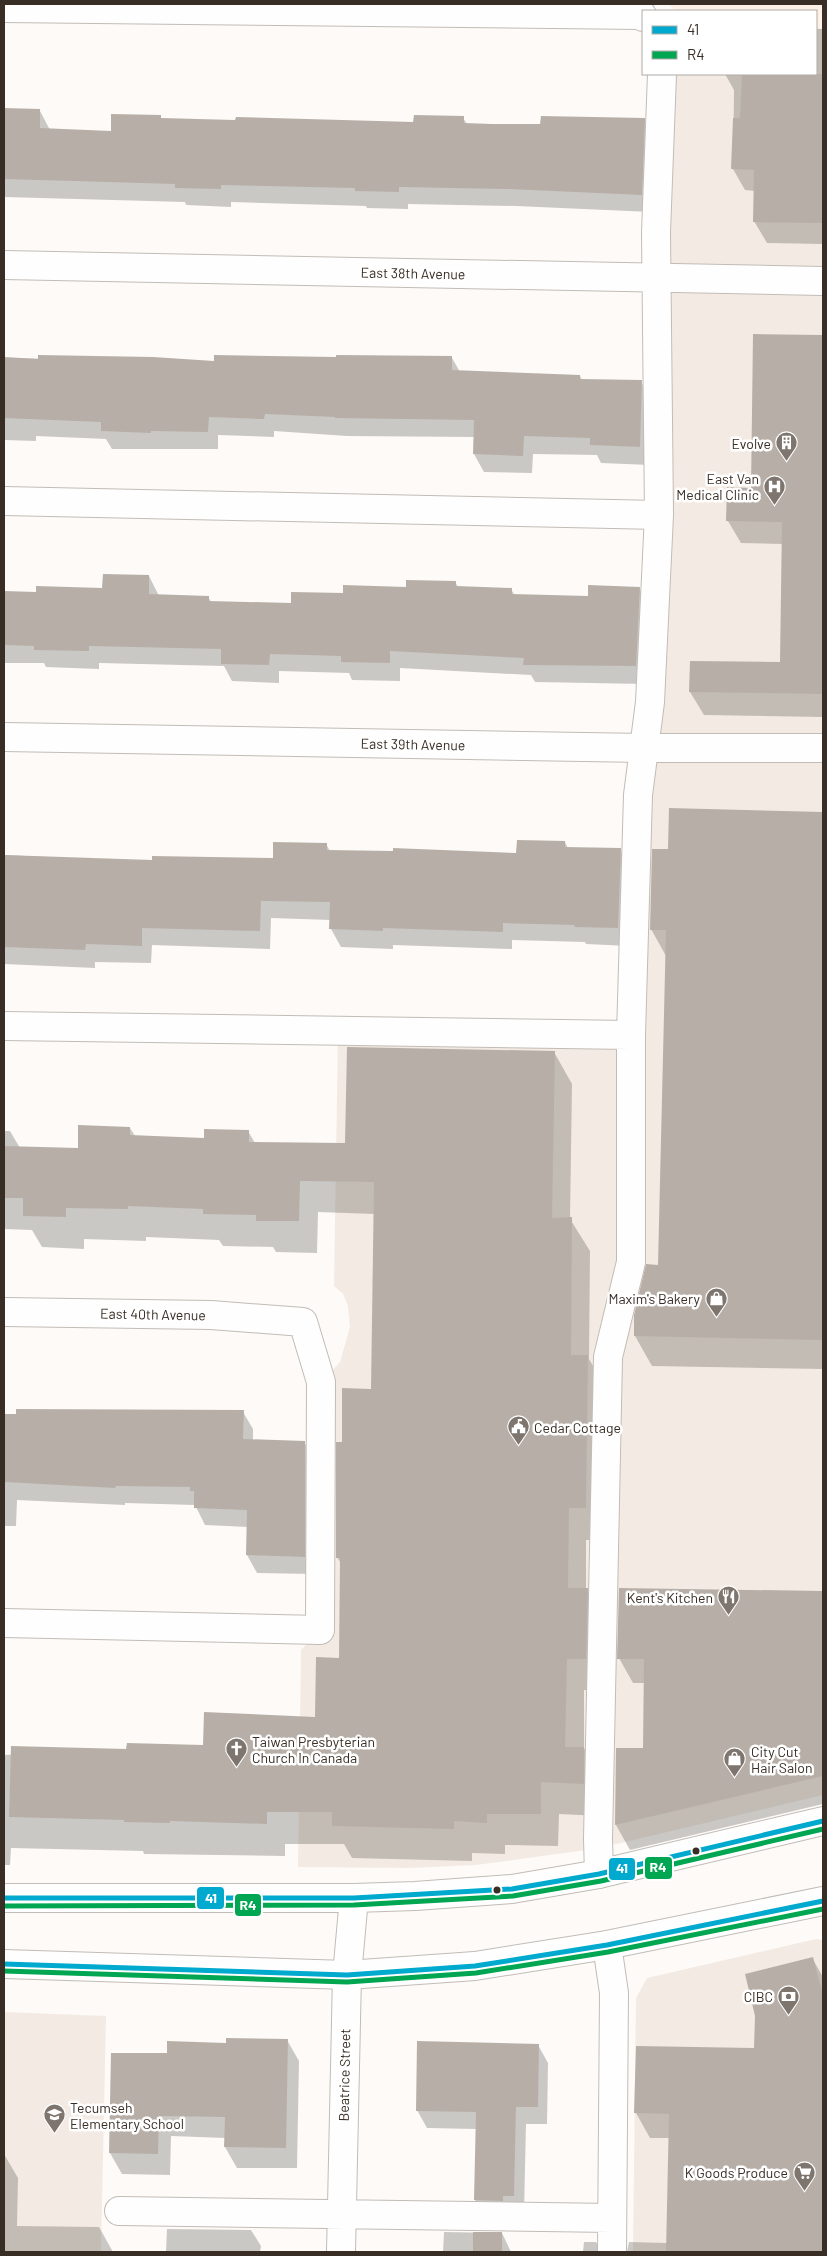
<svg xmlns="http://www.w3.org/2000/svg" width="827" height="2256" viewBox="0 0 827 2256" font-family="Barlow,sans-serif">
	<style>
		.built { fill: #f3ebe3 }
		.green { fill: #fef0e4 }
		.shadow { fill: #0003 }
		.building { fill: #b7afa7 }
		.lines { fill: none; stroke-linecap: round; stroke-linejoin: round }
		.minor-casing { stroke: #c2bcb6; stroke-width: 30 }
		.major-casing { stroke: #c2bcb6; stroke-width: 30 }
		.minor { stroke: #fffefe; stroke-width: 28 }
		.major { stroke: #fffefe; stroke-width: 28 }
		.bus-1-casing { stroke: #fff; stroke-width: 9 }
		.bus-2-casing { stroke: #fff; stroke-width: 9 }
		.bus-1 { stroke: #00a9ce; stroke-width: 5 }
		.bus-2 { stroke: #00a651; stroke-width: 5 }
		.bus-dot { fill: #382e25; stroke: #fff; stroke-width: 2 }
		.labels { text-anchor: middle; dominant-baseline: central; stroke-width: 5; stroke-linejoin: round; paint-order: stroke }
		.street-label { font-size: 14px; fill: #382e25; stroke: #fff }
		.poi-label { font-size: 14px; fill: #382e25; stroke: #fff; text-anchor: end }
		.line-badge { stroke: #fff; stroke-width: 2 }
		.badge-label { font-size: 14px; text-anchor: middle; font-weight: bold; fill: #fff }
	</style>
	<rect width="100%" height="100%" fill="#fdfaf7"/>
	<!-- built -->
	<path class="built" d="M816 27 823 28V1795L621 1843 579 1851 476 1865 409 1868 298 1867 301 1650 320 1630V1376L332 1371 340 1362 350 1327 348 1306 343 1294 334 1286 338 1032 631 1035 671 74H816Z
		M816 1939 823 1940V2252H633L636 1998 647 1978Z
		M4 2012 106 2016 101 2252H4Z"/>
	<!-- green -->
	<path class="green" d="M669 4H823V27H816V11H675Z"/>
	<!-- shadow -->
	<path class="shadow" d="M816 29H823V244L767 243 754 221 755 191 745 190 733 169 734 90 725 74H816Z
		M4 110 40 111 50 130 112 133 160 116 162 120 414 123 463 118 467 124 542 126 644 119 654 137 651 212 516 206 408 204V209L367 208 366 206 231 202V207L186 205 185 202 4 197Z
		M754 336H823V717L704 715 690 692 691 662 781 663 783 544 741 543 728 521 752 489Z
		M4 358 215 362 452 358 460 372 580 376 582 380 641 382 651 399 650 465 601 463 597 455 533 454 532 473 484 472 474 454 475 437 347 436 274 431V437L218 435V449H112L106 439 36 436V441L4 440Z
		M149 576 159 596 208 597 212 603 292 605 344 594 455 582 458 587 511 589 515 596 589 598 639 588 649 606 646 684 535 682 531 675 400 668V681L352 680 349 673 279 671V683L232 681 224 666 99 663V669L46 667 44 663H4V592L37 593 103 589Z
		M670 810 823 813V1369L652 1366 635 1336 660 1266 666 956 651 929 669 850Z
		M565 842 568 848 620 849 630 867 628 946 586 944 585 942 512 940V949L393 945V949L341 947 331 929V920L271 918 270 949 152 945 151 963 95 962V968L4 964V855L153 862 274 859 326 844 330 851 518 855Z
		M554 1052 572 1084 570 1219 590 1251 589 1359 606 1388 604 1540H586V1589L605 1621 604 1690H584V1748L602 1780 601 1816 559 1814 558 1846 505 1845V1854L472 1853V1861L352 1858 344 1844H285V1856L144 1854 143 1851 11 1848 10 1865H4V1755L204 1746 317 1718 340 1659 342 1565 337 1557 343 1443 373 1390 375 1214 318 1212 317 1253 276 1252 273 1247 223 1246 219 1240 146 1237V1241L84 1239V1249L42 1247 32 1230 4 1229V1131H10L20 1148 79 1150 130 1128 135 1136 205 1139 248 1131 255 1143 346 1144Z
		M243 1412 253 1429V1441L304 1442 315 1460 314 1574 257 1573 247 1555 248 1527 205 1525 195 1505 125 1503V1505L17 1500 16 1526H4V1415Z
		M620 1589 823 1592V1804L630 1850 616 1825 644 1749 645 1683H633L619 1658Z
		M812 1958 823 1977V2252H627L629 2242 667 2243 670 2138H650L636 2113 756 2050Z
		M287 2040 299 2061 297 2168H237L225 2147V2138L171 2136 170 2175 122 2174 110 2153 168 2055Z
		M538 2045 548 2063 547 2124H526L524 2213 486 2218 475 2200 477 2129 427 2128 417 2110Z
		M4 2154 18 2178 17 2226 99 2227 113 2252H4Z
		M167 2229 251 2230 261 2246 260 2252H166Z
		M444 2232 502 2233 511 2252H443Z
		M584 2242H596L602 2252H583Z"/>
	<!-- building -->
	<path class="building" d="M742 74H823V223L753 222 754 170 731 169 733 118H740Z
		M4 108 40 109V128L111 131V114L161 115V118L235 120 236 117 413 122 414 115 464 116V123L492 124H540L541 116 645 118 642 195 506 189 399 187V192L355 191V188L221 185V189L175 188V184L4 179Z
		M753 334 823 335V694L689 692 690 661 780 662 782 522 726 521 727 487 751 488Z
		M38 355 153 357 214 361V355L336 357V355L452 356V370L580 375V379L642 380 640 447 590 445V438L524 436 523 456 473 454 474 420 335 418V417L265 414 264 419 209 417 208 432 151 431V433L101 431V422L4 418V357L38 359Z
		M103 574 149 575V594L209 596V601L291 603V592L343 593V585L406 587V580L456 581V586L512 588V594L588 596V585L640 587 636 666 523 665 524 658 390 651V663L341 662V656L270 654 269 665 221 664V649L89 646V651L34 650V646L4 645V591L36 592V586L102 588Z
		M669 808 823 812V1340L634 1336V1315L646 1264 658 1265 666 930H650L652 849H668Z
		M517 840 565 841V847L621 848 618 928 574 927 575 925 503 923V932L383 928V931L329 929 330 902 261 901 260 931 142 928V946L86 944 85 950 4 947V855L152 860V856L273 858V842L327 843V850L393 851V848L516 853Z
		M347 1047 555 1051 552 1218 572 1217 571 1355H588L586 1508H569L568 1588H588L586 1659H567L565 1747H584V1784L541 1782V1814H487V1823L454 1821V1829L332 1826V1812H267V1824L170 1821V1823L124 1822V1820L9 1817 11 1746 126 1749 127 1743 203 1745 204 1712 315 1717 316 1657 339 1658 340 1558H336V1442H342V1388L371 1389 374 1182 300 1181 299 1221H256V1215L203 1214V1209L128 1206V1209L66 1208V1217L23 1216V1198H4V1146L78 1148V1125L130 1127V1135L204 1138V1129L249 1130V1142L345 1143Z
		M16 1409 244 1410 243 1439 305 1441V1557L246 1555 247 1510 194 1508V1491H190V1487L116 1486 115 1488 4 1482V1414H16Z
		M619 1588 823 1591V1776L615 1825 616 1748H643L644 1659H617Z
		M813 1957 823 1995V2252H666L669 2114 634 2113 636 2046 754 2048 755 2016 745 1974Z
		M226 2038 288 2039 286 2148 224 2147 225 2117 159 2116 158 2154 109 2153 111 2053H167V2041L226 2043Z
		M417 2041 539 2044 538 2107H516L514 2196H503V2201L474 2200 476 2112 416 2111Z
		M473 2232H502V2252H473Z"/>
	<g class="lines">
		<defs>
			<path id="minor" d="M4 8 642 15 643 17
				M4 265 823 281
				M4 501 659 515
				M4 737 645 748H823
				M4 1026 631 1035
				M4 1312 211 1315 303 1322 321 1382 320 1630 4 1623
				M599 1874 598 1839 608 1357 631 1262V1035L638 795 650 702 659 515 656 232 662 74
				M607 1945 614 1993 612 2252
				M119 2211 612 2218
				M341 2252 347 1975 354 1898"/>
			<path id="major" d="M4 1898H354L415 1896 512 1889 599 1874 823 1821
				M4 1964 347 1975 475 1966 607 1945 823 1901"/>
		</defs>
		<!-- minor casing -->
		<use href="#minor" class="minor-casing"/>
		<!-- major casing -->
		<use href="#major" class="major-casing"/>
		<!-- minor -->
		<use href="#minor" class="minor"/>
		<!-- major -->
		<use href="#major" class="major"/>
		<defs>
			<path id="bus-1" d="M4 1898H354L512 1889 599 1874 823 1821
				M4 1964 347 1975 475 1966 607 1945 823 1901"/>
			<path id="bus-2" d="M4 1906 354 1905 513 1896 601 1881 823 1829
				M4 1971 347 1982 476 1973 608 1952 823 1909"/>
		</defs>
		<!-- bus-1 casing -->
		<use href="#bus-1" class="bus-1-casing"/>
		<!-- bus-2 casing -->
		<use href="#bus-2" class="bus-2-casing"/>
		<!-- bus-1 -->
		<use href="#bus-1" class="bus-1"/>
		<!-- bus-2 -->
		<use href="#bus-2" class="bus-2"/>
	</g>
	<!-- icons -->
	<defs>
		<symbol id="building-pin" viewBox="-11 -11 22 30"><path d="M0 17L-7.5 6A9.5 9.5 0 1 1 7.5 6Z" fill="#7d756e" stroke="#fff"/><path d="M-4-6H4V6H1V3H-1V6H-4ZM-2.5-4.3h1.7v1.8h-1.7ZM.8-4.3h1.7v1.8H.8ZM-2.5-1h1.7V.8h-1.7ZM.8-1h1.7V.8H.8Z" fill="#fff"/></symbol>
		<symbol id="hospital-pin" viewBox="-11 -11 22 30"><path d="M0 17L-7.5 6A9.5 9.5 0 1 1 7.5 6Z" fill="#7d756e" stroke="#fff"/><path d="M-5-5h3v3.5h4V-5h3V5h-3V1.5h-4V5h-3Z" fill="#fff"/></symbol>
		<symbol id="shop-pin" viewBox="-11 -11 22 30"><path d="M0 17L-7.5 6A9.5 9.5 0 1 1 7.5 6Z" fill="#7d756e" stroke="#fff"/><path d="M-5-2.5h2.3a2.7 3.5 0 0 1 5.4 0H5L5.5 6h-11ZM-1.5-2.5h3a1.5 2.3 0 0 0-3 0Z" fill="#fff"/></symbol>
		<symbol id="civic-pin" viewBox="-11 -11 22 30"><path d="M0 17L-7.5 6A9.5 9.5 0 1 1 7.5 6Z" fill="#7d756e" stroke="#fff"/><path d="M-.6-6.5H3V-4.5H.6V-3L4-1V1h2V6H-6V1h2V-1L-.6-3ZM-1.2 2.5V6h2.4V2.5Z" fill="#fff"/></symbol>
		<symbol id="restaurant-pin" viewBox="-11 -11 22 30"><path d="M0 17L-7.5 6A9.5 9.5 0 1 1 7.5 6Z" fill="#7d756e" stroke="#fff"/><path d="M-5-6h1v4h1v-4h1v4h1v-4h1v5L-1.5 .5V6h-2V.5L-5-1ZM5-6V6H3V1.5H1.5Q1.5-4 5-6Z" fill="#fff"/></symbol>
		<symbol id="church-pin" viewBox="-11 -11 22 30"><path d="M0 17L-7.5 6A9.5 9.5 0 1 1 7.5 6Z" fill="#7d756e" stroke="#fff"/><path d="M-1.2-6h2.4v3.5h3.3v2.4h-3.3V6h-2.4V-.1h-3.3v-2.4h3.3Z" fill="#fff"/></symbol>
		<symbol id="bank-pin" viewBox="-11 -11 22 30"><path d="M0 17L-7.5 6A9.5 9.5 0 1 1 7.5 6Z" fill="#7d756e" stroke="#fff"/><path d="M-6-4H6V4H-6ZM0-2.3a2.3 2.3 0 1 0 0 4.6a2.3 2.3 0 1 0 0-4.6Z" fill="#fff"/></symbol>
		<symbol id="school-pin" viewBox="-11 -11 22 30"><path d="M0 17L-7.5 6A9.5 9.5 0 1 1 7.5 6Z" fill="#7d756e" stroke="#fff"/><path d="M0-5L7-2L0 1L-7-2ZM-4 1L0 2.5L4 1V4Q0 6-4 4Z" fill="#fff"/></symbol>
		<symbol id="supermarket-pin" viewBox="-11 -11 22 30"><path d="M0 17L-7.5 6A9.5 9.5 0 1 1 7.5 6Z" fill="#7d756e" stroke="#fff"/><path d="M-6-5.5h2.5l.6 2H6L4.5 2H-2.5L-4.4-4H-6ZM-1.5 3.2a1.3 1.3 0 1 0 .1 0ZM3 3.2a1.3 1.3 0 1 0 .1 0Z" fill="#fff"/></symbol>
	</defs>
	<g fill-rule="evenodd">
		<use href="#building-pin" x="774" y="430" width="25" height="34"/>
		<use href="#hospital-pin" x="762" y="474" width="25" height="34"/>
		<use href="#shop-pin" x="704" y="1286" width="25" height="34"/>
		<use href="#civic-pin" x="506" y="1414" width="25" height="34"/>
		<use href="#restaurant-pin" x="716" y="1584" width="25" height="34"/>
		<use href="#church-pin" x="224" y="1736" width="25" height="34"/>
		<use href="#shop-pin" x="722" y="1746" width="25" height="34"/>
		<use href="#bank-pin" x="776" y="1984" width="25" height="34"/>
		<use href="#school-pin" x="42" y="2102" width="25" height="34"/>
		<use href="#supermarket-pin" x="792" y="2160" width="25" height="34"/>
	</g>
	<!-- markers -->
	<g class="bus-dot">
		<circle cx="696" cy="1851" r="4.5"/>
		<circle cx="497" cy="1890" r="4.5"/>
	</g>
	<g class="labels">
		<!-- street labels -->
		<g class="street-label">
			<text transform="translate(413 273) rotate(1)">East 38th Avenue</text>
			<text transform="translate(413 744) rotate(1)">East 39th Avenue</text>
			<text transform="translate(153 1314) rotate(1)">East 40th Avenue</text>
			<text transform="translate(344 2075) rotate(-89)">Beatrice Street</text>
		</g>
		<!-- poi labels -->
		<g class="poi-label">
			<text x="771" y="443">Evolve</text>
			<text x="759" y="478">East Van<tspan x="759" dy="16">Medical Clinic</tspan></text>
			<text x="700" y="1298">Maxim's Bakery</text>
			<text x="534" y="1427" text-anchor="start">Cedar Cottage</text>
			<text x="713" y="1597">Kent's Kitchen</text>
			<text x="252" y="1741" text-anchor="start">Taiwan Presbyterian<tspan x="252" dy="16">Church In Canada</tspan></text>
			<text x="751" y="1751" text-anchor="start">City Cut<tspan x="751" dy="16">Hair Salon</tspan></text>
			<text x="773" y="1996">CIBC</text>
			<text x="70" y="2107" text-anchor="start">Tecumseh<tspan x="70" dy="16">Elementary School</tspan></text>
			<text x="788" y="2172">K Goods Produce</text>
		</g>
	</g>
	<g class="line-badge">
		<rect x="644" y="1856" width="29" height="24" rx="5" fill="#00a651"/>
		<rect x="608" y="1857" width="28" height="24" rx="5" fill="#00a9ce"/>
		<rect x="196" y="1886" width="29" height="24" rx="5" fill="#00a9ce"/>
		<rect x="234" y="1893" width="28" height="24" rx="5" fill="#00a651"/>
	</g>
	<g class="badge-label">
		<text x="658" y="1872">R4</text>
		<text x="622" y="1873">41</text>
		<text x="211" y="1903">41</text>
		<text x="248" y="1910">R4</text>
	</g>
	<!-- border -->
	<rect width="827" height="2256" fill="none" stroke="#382e25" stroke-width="10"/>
	<!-- legend -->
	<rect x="642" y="10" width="175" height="65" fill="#ffffff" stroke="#afaba8"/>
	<rect x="652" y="26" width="25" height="8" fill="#00a9ce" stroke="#afaba8"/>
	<text x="687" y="35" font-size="15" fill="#382e25">41</text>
	<rect x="652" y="51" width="25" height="8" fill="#00a651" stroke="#afaba8"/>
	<text x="687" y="60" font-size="15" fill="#382e25">R4</text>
</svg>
